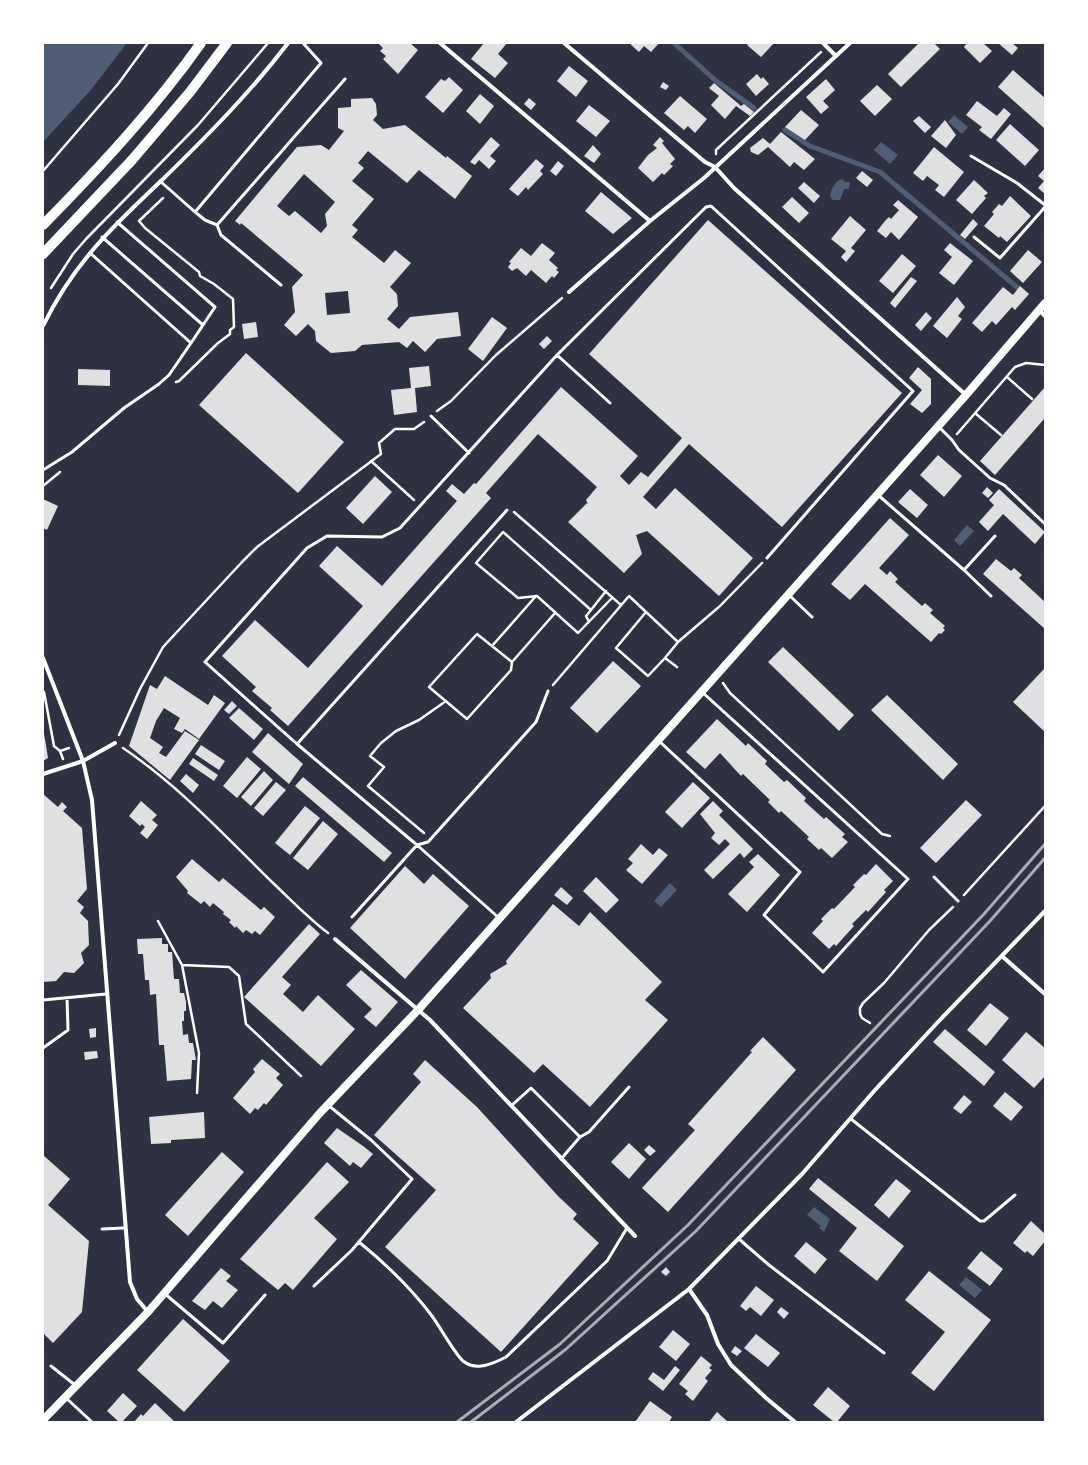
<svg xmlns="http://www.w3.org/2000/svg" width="1088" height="1465" viewBox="0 0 1088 1465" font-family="'Exo 2',sans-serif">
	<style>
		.water { fill: #4f5d75 }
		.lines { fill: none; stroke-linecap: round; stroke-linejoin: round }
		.stream { stroke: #4f5d75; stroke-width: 5 }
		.building { fill: #e0e0e3; fill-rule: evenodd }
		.path { stroke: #fff; stroke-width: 2.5 }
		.service { stroke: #fff; stroke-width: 3 }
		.minor { stroke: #fff; stroke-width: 4 }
		.secondary { stroke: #fff; stroke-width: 8 }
		.primary { stroke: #fff; stroke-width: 10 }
		.rail { stroke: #abadb3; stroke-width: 3 }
	</style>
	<rect width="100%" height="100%" fill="#2d3142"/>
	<!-- water -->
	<path class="water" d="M43 43H127L90 91 43 142Z
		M954 115 968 127 962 134 948 122Z
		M881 142 898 155 890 164 874 150Z
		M842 179 845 182H850L849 189H844L840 200H833L830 196C831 189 835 181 842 179Z
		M967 525 974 531 960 546 954 540Z
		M670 883 677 890 661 907 654 901Z
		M814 1207 830 1219 824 1232 819 1228 821 1226 807 1215Z
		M966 1277 982 1290 975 1298 959 1285Z"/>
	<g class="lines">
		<!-- stream -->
		<path class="stream" d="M674 43 715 80 754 108
			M785 130 810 146 880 172 1018 288"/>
	</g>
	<!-- building -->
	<path class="building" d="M378 43H410L418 50 398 74 383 59 386 56 380 51 383 48Z
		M484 43H507L498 54 508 63 495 78 471 59Z
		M629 43H659L651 52 644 46 639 52Z
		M749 43H774L761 57 747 45Z
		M919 43H934L940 49 901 87 888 74Z
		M967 43H983L992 51 980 63 964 47Z
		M998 43H1012L1018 48 1012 55Z
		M569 66 588 81 576 97 557 81Z
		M1013 70 1045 98 1044 128 998 87Z
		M757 74 761 79 763 77 769 84 756 96 746 84Z
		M449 77 463 90 443 113 425 97 441 79 445 81Z
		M826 79 835 90 823 101 829 107 821 114 806 97Z
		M663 82 669 86 666 90 660 87Z
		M714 83 741 106 744 104 754 112 750 116 736 106 725 119 711 105 719 96 709 88Z
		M877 85 892 99 875 116 860 101Z
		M480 94 494 106 480 124 466 111Z
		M680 96 707 119 695 133 688 126 684 130 664 113Z
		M372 98 376 104 377 115 373 120 383 129 405 125 446 158 447 156 472 176 455 199 419 170 407 183 368 151 358 163 364 168 352 181 374 199 352 225 358 230 352 237 384 263 395 250 411 263 390 287 397 294 398 306 387 319 399 329 410 317 458 312 461 336 437 339 425 352 413 341 407 348 399 342 362 345 355 351 331 353 316 341 315 331 308 324 296 336 284 325 295 312 292 287 303 275 241 223 240 225 235 221 297 147 321 145 329 150 344 131 338 128V108L351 107V99ZM304 174 335 202 325 214 327 226 321 233 295 211 289 216 277 206ZM348 291 350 313 327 315 325 293Z
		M529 98 536 104 531 110 524 104Z
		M977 101 997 116 1004 108 1011 114 991 139 979 130 982 127 966 115Z
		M589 105 610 121 596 137 576 121Z
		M801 110 819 125 805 140 785 127Z
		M919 116 931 127 925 133 913 121Z
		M945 120 956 135 946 148 931 136Z
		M1010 124 1039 150 1025 166 996 140Z
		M781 132 815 159 804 170 794 162 790 167 768 147 758 155 751 152 750 148 763 138 770 144Z
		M491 137 500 145 490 156 496 161 489 169 479 160 475 165 470 162Z
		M660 137 664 141 662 143 675 159 670 164 673 166 664 175 662 173 653 182 638 168 648 155 657 148 653 145Z
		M593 145 601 154 594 163 584 156Z
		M934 147 964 172 944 197 935 190 939 185 927 176 923 181 913 173Z
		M536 159 544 166 540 171 543 174 528 190 526 187 518 196 509 189Z
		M558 161 564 166 556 176 550 171Z
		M1045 168V194L1038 188 1044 181 1038 176Z
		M862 171 873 180 867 187 856 178Z
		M974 180 988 193 984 196 986 198 972 214 956 200Z
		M804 182 820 196 814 203 798 188Z
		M601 192 632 218 613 234 585 211Z
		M1010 196 1031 216 1007 242 1000 236 999 238 984 226 994 214 992 212 999 204 1002 206Z
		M792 197 809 213 799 223 782 207Z
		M898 200 918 217 899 240 891 232 886 238 877 231 885 221 889 217 891 219 899 210 893 205Z
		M850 216 866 230 851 248 855 251 846 262 841 257 846 251 831 239Z
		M973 219 978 224 965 239 960 235Z
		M708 220 902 393 782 527 689 444 643 497 656 509 675 488 753 558 719 596 647 531 636 535 642 554 624 573 568 522 587 503 588 504 586 500 597 487 538 434 486 493 491 498 288 726 270 710 272 708 252 691 256 687 222 656 255 620 308 668 363 606 319 566 337 546 382 586 457 501 446 491 452 484 464 494 474 483 476 484 561 387 638 456 620 476 629 485 641 472 648 477 682 438 589 354Z
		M542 243 555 253 549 260 558 268 556 270 559 272 554 278 552 276 546 283 531 270 526 276 517 268 512 271 508 267 511 263 509 262 521 248 531 256Z
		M950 243 973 261 954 285 939 273 952 257 944 250Z
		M1028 250 1042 262 1023 283 1010 271Z
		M902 254 916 266 893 293 879 281Z
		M911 277 917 281 895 308 890 303Z
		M1020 286 1029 294 1015 310 1012 307 996 325 992 321 982 332 972 323 1003 287 1013 295Z
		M957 297 965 307 958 316 962 319 947 338 933 326Z
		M926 312 932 318 921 331 915 325Z
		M492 317 507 328 483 361 468 349Z
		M256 322 258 337 244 339 242 324Z
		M547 336 552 341 544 349 539 344Z
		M246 353 344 442 298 493 199 405Z
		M429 366 431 386 415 388 417 412 394 415 391 390 411 388 409 368Z
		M918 367 931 379V404L922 413 910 404 922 390 909 378Z
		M78 369 110 370V386L78 385Z
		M1045 387V418L995 475 980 461Z
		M938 455 962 476 944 497 920 475Z
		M375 476 392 492 363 524 346 508Z
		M987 487 993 493 988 498 982 493Z
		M910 489 928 505 917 518 898 502Z
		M999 489 1045 532 1035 544 1003 514 988 531 979 522 994 505 989 500Z
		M43 499 58 506 47 530 43 528Z
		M890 518 909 535 879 568 887 575 890 571 898 579 895 582 922 606 925 603 933 610 930 613 945 626 943 628 945 630 941 634 939 633 931 642 865 584 850 600 831 584Z
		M996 559 1011 571 1014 568 1022 575 1019 578 1045 602V629L983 574Z
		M783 647 854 715 839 731 768 662Z
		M613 661 641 686 597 733 570 708Z
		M1045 668V732L1013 702Z
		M165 676 208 705 214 695 225 703 199 739 185 729 182 733 174 729 180 718 164 708 156 721 150 738 163 747 159 753 166 757 185 731 199 740 170 780 129 746 150 685 157 689Z
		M887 695 958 764 943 780 871 710Z
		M232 701 237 706 229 714 224 710Z
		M239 708 263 729 254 740 229 718Z
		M717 719 746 746 748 743 767 761 765 764 784 782 787 780 806 798 804 801 824 819 826 817 845 834 842 837 848 842 832 858 821 848 819 850 807 839 809 837 781 811 779 813 768 802 770 800 743 774 741 776 720 753 705 769 686 752Z
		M43 727 48 758 43 761Z
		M268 733 303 764 289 784 252 752Z
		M201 745 225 761 219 770 195 754Z
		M247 757 261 769 237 798 223 786Z
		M193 758 218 775 214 781 189 764Z
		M264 771 273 780 251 806 241 797Z
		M186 774 199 785 193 793 180 781Z
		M303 777 392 853 384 862 295 786Z
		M276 782 286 790 263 816 254 808Z
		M693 782 710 798 682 828 665 812Z
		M43 794 58 807 62 802 67 807 63 811 82 828 87 889 77 901 84 907 80 913 88 921 89 945 81 953 84 963 74 973 64 972 56 981 43 982Z
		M966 800 982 815 936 863 920 848Z
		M141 801 157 815 152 820 158 825 147 839 140 833 145 827 142 824 140 826 129 816Z
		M713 801 723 811 719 815 753 849 744 858 740 853 713 879 704 870 730 844 725 839 719 845 711 838 715 833 700 814Z
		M305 806 320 818 290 855 275 843Z
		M323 821 338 834 308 870 293 858Z
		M641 844 653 855 659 848 668 855 642 884 626 870 633 863 628 859Z
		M758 854 780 875 747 912 728 894 754 867 749 862Z
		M192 859 219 882 223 878 261 910 264 907 275 917 260 935 255 931 252 934 246 930 243 933 236 926 235 928 229 922 231 920 223 914 224 912 213 903 210 907 204 901 201 904 187 893 188 891 176 877Z
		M876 864 893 881 884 890 886 892 868 912 866 910 852 924 854 926 836 946 834 944 829 949 812 933 823 921 821 919 832 908 834 909 855 887 853 885 864 874 866 875Z
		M405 866 424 884 433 874 469 906 405 979 350 928Z
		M596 877 619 900 606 913 583 891Z
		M561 887 573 898 567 905 554 895Z
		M553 904 579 926 590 912 662 982 645 1000 668 1020 590 1107 543 1064 534 1073 463 1008 491 978 490 974 507 964 506 961Z
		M309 924 320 934 282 977 291 985 283 994 303 1012 318 995 355 1029 321 1066 244 997Z
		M162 938V944H168V952H172L174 979H179L180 993H184L186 1002V1011H184V1021H182L183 1035 188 1034 189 1043H193L196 1060H192L191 1079 167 1081 164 1045H159L156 994 150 995 149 980H145L143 954H138L137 939Z
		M361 970 398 1002 376 1027 364 1017 372 1009 346 985Z
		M990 1003 1009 1018 986 1046 967 1030Z
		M96 1028V1037L90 1038 89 1029Z
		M945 1029 995 1072 984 1086 933 1042Z
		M1026 1032 1045 1048V1076L1034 1088 1002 1060Z
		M763 1037 796 1070 668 1212 642 1188 695 1130 688 1124 752 1052 750 1051Z
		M97 1051 98 1058 85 1060 84 1052Z
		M262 1059 280 1074 276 1078 283 1085 266 1105 264 1103 258 1110 255 1108 250 1114 233 1098 255 1072 253 1069Z
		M425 1060 477 1107 558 1196 577 1214 573 1219 599 1243 501 1352 385 1247 436 1190 374 1135 421 1082 413 1074Z
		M1005 1092 1023 1107 1011 1121 993 1106Z
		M964 1095 972 1102 961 1114 953 1108Z
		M204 1112 205 1138 171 1140V1143L151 1144 149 1117Z
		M337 1128 363 1146 373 1154 361 1168 353 1162 350 1166 324 1143Z
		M629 1143 646 1159 629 1179 611 1162Z
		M649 1145 656 1151 650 1156 644 1150Z
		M222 1152 244 1172 188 1236 165 1215Z
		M43 1155 70 1179 48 1205 89 1241 82 1312 53 1343 43 1333Z
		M327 1162 349 1182 314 1218 337 1239 293 1290 285 1283 278 1290 240 1259Z
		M818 1178 904 1246 877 1281 839 1251 857 1228 809 1189Z
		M896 1179 911 1191 889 1218 874 1205Z
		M1031 1221 1045 1234V1241L1033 1256 1027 1251 1025 1253 1013 1243Z
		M806 1242 827 1259 815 1274 794 1256Z
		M981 1251 1003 1269 990 1286 967 1268Z
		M666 1267 670 1272 666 1276 661 1272Z
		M221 1268 231 1276 226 1281 238 1290 222 1308 213 1301 205 1310 192 1301Z
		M929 1271 991 1320 934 1391 911 1373 945 1332 905 1300Z
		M756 1286 774 1300 761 1316 750 1307 746 1311 740 1306Z
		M781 1307 789 1313 784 1319 777 1312Z
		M183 1319 230 1361 184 1412 137 1370Z
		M673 1330 690 1344 676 1361 659 1347Z
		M756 1334 780 1353 768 1367 744 1348Z
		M735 1346 742 1351 737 1356 731 1352Z
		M701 1356 712 1365 709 1368 712 1370 705 1378 708 1381 693 1401 685 1394 688 1391 679 1384Z
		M675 1366 680 1370 663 1391 648 1379 653 1372 664 1380Z
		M828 1387 850 1406 837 1422H834L813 1405Z
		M123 1393 137 1406 122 1422H119L107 1411Z
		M650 1401 672 1417 669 1422H635Z
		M155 1403 175 1422H134L141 1414 143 1416Z
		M717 1412 728 1422H709Z"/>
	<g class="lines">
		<!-- path -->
		<path class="path" d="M716 154V150L821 52
			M43 171 118 84 148 43
			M163 198 139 221 145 228 199 272 200 276 214 284 233 299 234 327 230 330V334L218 343 179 381 176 382
			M51 288 73 254 86 239 198 125 268 43
			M1007 377 1032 399
			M437 411 451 401 496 355 562 298
			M975 413 1001 435
			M957 434 1015 367 1026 363 1045 365
			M371 461 414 500
			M43 486 60 472
			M514 512 621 605
			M606 591 591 610 503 532 476 563 518 598 537 596 578 633 612 598
			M536 596 492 646 512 662 555 613
			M646 612 616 648 648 676 665 658 677 667
			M589 622 586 616 591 610
			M492 646 477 634 429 687 467 719 511 670 512 662
			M665 658 678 642 720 606 762 563
			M723 683 730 693 882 834 890 836
			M553 685 629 596 678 642
			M44 692 54 746 60 751 63 759
			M119 735 140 689 163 647 242 562 257 547 381 454 379 443 395 429H414L424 422
			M123 748C178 785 224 835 272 882 290 899 308 918 328 933
			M60 751 69 748
			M424 833 368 786 384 767 370 756 381 743 396 731 419 720 446 701
			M964 895 1045 806
			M158 921 182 965 199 1053 197 1093
			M182 965 229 967 239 976 246 1024 301 1076
			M870 1023 862 1018 860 1014V1008L863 1003 884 983 929 930 953 907"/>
		<!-- service -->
		<path class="service" d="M971 156 1017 183 1045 205
			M160 181 195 212 321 63 303 43
			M195 212 205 220 217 225
			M117 222 215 307 191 343
			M102 237 203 325
			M974 237 1000 258 1045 207
			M281 285 221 235 217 225 345 79
			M557 355 610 403
			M431 416 469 453
			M938 426 952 440 959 450 990 478 1004 485 1044 523
			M43 470 72 452 124 408 159 384 169 375 191 343 90 253
			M878 495 964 570 995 536
			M964 570 991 596
			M789 595 812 617
			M548 691 536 722 428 842 417 845 297 744 205 662 307 548 327 536 382 537 400 528 557 355 706 207 711 206 913 391 767 558
			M659 741 800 872 764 915 823 972 908 879 702 692
			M297 744 507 510
			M934 877 958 901
			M352 917 417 845 499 918
			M43 1000 106 994
			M43 1048 68 1030 67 998
			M511 1106 531 1088 580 1137
			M851 1119 980 1221H984L1015 1195
			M561 1159 580 1137 589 1132 629 1087
			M102 1229 124 1228
			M739 1239 769 1265 884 1353
			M359 1242C386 1264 411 1288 432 1316 440 1327 455 1354 463 1361 477 1372 494 1363 506 1357L607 1261 627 1228
			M314 1286 352 1250 412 1179 371 1140 328 1105
			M164 1293 223 1343 265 1295
			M51 1366 75 1385
			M65 1397 92 1422"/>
		<!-- minor -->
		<path class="minor" d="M440 43 650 221
			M564 43 705 162 715 167 734 188 966 395
			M823 43 836 56
			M569 292 650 221 704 178 850 43
			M1039 310 1045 316
			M43 326C73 264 112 227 161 181 206 137 250 93 288 43
			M43 658 83 761 92 800 130 1282 137 1299 148 1312
			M43 774 83 761 115 743
			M335 939 430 1020 635 1236
			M1003 957 1045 994
			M689 1289 707 1315 718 1344 731 1365 766 1398 795 1422
			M516 1422 689 1289 802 1174 875 1090 937 1023 1045 911"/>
		<!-- secondary -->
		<path class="secondary" d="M43 1420 148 1312 319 1114 418 1010 966 395 1045 303"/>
		<!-- primary -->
		<path class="primary" d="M43 225C99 168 155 108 201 43
			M43 254 132 160 190 92 227 43"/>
		<!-- rail -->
		<path class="rail" d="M457 1422 560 1344 688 1225 984 914 1045 844
			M471 1422 565 1350 696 1231 990 921 1045 858"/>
	</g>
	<!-- border -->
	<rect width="1088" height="1465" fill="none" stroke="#ffffff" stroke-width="88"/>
</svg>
